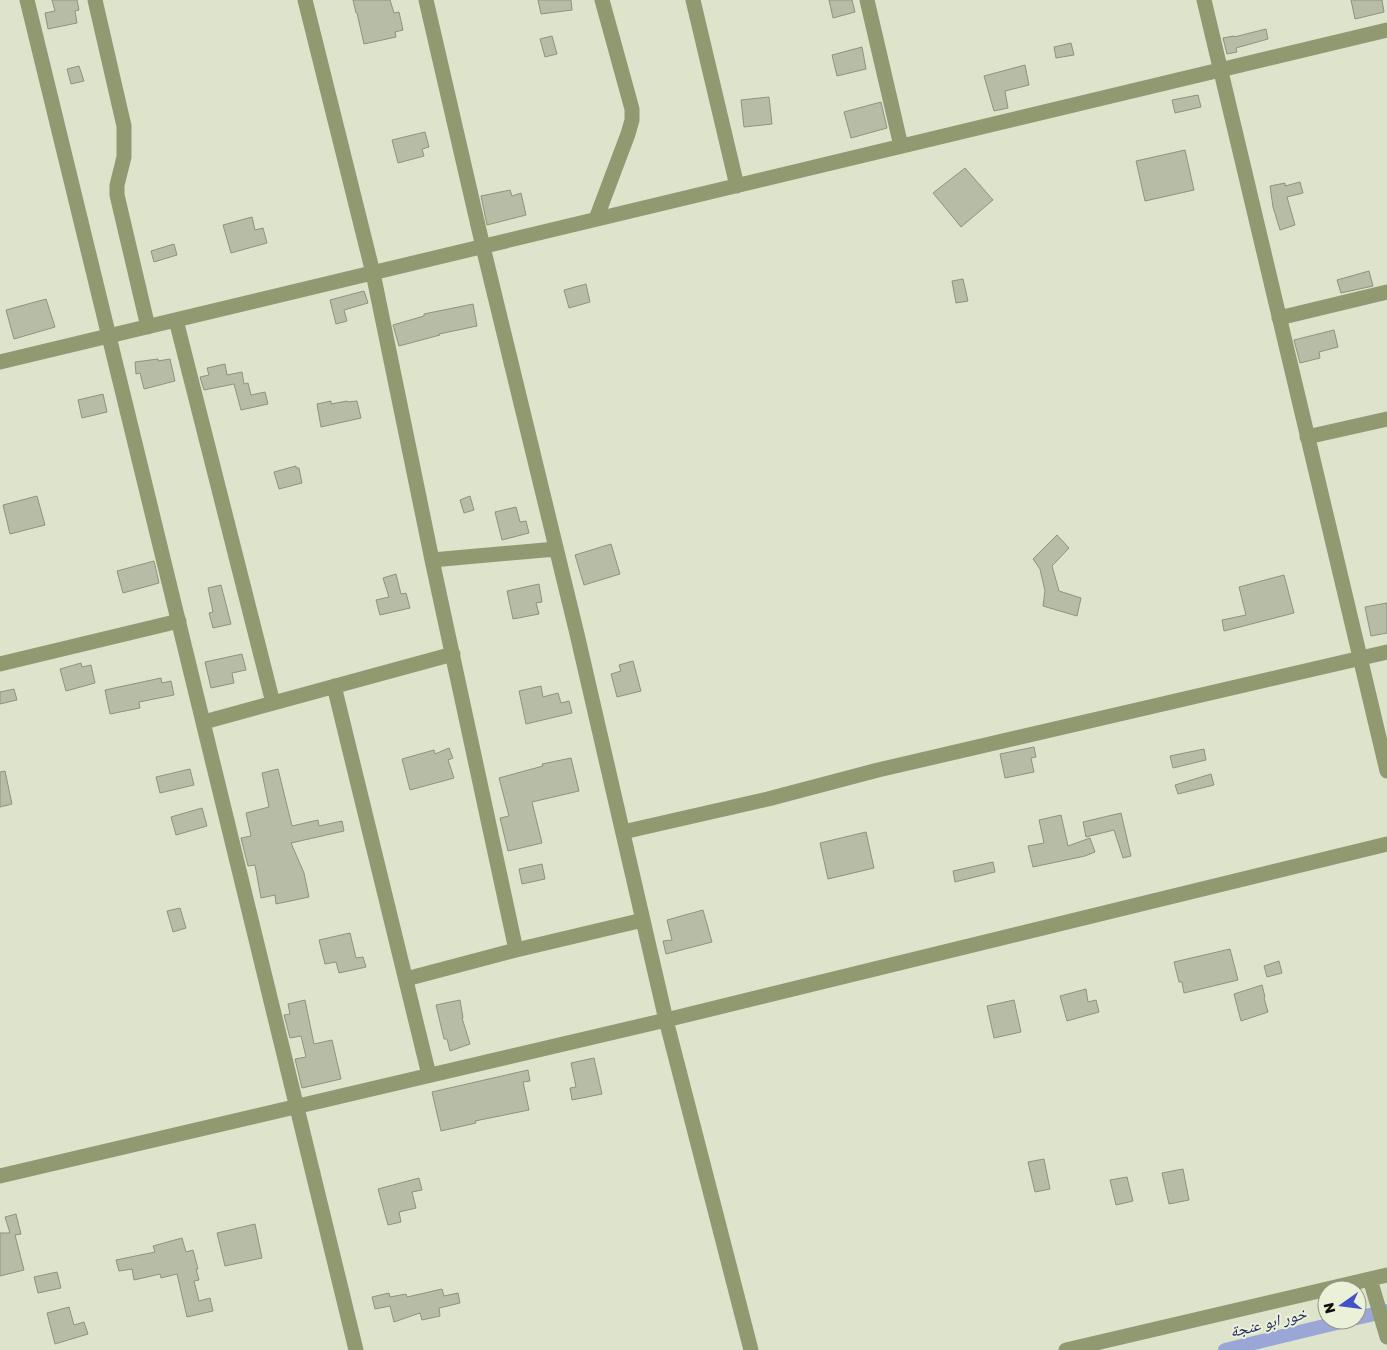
<svg xmlns="http://www.w3.org/2000/svg" width="1387" height="1350" viewBox="0 0 1387 1350" font-family="'Golos Text','Noto Naskh Arabic',sans-serif">
	<style>
		.lines { fill: none; stroke-linecap: round; stroke-linejoin: round }
		.canal { stroke: #9aa6d6; stroke-width: 14 }
		.building { fill: #b7bca6; stroke: #8e937d }
		.minor { stroke: #919970; stroke-width: 15 }
		.labels { text-anchor: middle; dominant-baseline: central; stroke-width: 4; stroke-linejoin: round; paint-order: stroke }
		.water-label { font-size: 16px; font-style: italic; fill: #222963; stroke: #ebf0d9 }
	</style>
	<rect width="100%" height="100%" fill="#dee3cc"/>
	<g class="lines">
		<!-- canal -->
		<path class="canal" d="M1357 1318 1387 1311
			M1225 1350 1349 1320"/>
	</g>
	<!-- building -->
	<path class="building" d="M52 0H77L79 10 75 11 77 23 48 29 45 13 55 11Z
		M353 0H390L394 13 399 12 403 30 395 32 396 37 364 44 357 13H356Z
		M538 0H571L572 10 541 14Z
		M829 0H852L855 12 833 18Z
		M1351 0H1382L1384 12 1355 19Z
		M1266 29 1268 39 1236 48 1237 52 1227 54 1223 38 1234 36V37Z
		M552 36 557 54 545 57 540 39Z
		M1071 43 1074 55 1056 58 1054 47Z
		M862 47 866 69 837 76 832 55Z
		M1025 65 1029 85 1005 91 1008 108 994 111 984 76Z
		M79 66 84 81 71 84 67 69Z
		M1198 95 1201 107 1175 113 1172 100Z
		M769 97 772 124 744 127 741 100Z
		M881 102 887 128 851 138 844 112Z
		M425 132 429 147 422 149 424 156 398 163 392 140Z
		M1185 150 1194 190 1145 201 1136 161Z
		M965 168 993 200 961 227 933 193Z
		M1300 182 1303 193 1287 197 1295 225 1280 230 1273 207 1270 186 1285 183V186Z
		M510 190 512 196 521 193 526 215 487 225 481 196Z
		M252 217 255 230 263 228 267 243 231 253 223 225Z
		M174 244 177 255 154 262 151 251Z
		M1369 271 1373 286 1341 293 1337 280Z
		M963 279 968 301 956 303 952 281Z
		M586 284 590 302 569 308 564 290Z
		M364 291 368 303 344 310 347 321 336 324 330 300Z
		M46 299 55 327 14 339 6 310Z
		M473 304 477 326 439 334 440 335 399 346 393 325 424 316V314Z
		M1334 330 1338 347 1319 352 1320 358 1300 363 1294 340Z
		M158 359V361L170 359 175 381 144 389 140 373 136 374 135 362Z
		M225 364 227 375 242 372 244 384 248 383 251 395 265 392 268 404 241 410 234 384 204 390 200 377 209 375 207 368Z
		M103 394 107 412 82 418 78 400Z
		M331 401V404L347 401 348 402 357 401 361 418 321 427 317 404Z
		M296 466V468H299L302 483 279 489 274 472Z
		M37 496 45 525 10 534 3 505Z
		M470 496 474 510 464 513 460 500Z
		M516 507 520 522 526 521 529 533 502 540 495 512Z
		M1057 535 1069 548 1052 566 1059 591 1081 598 1077 616 1043 606 1045 591 1040 569 1033 559Z
		M611 544 620 574 584 585 575 555Z
		M154 561 159 583 123 593 117 571Z
		M396 574 401 594 406 593 410 608 380 615 376 600 389 597 383 578Z
		M1284 575 1294 613 1224 631 1222 620 1246 615 1239 587Z
		M539 584 542 602 536 603 539 614 513 619 507 591Z
		M221 585 231 624 213 628 209 613 213 612 208 588Z
		M1387 603V633L1371 636 1365 607Z
		M242 654 246 670 232 673 234 683 211 688 205 662Z
		M633 661 641 691 617 697 611 674 621 671 619 665Z
		M81 663 82 667 91 665 95 683 66 691 60 669Z
		M161 678 162 683 171 681 174 695 139 702 140 708 110 714 105 690Z
		M541 686 543 697 558 693 561 703 569 701 572 713 526 724 519 691Z
		M14 689 17 700 0 704V692Z
		M1034 747 1036 757 1031 758 1034 772 1005 778 1000 754Z
		M449 748 453 758 448 760 454 778 410 790 402 759 434 750 435 754Z
		M1204 749 1206 760 1173 768 1170 756Z
		M571 758 579 791 532 802 542 843 508 851 500 818 509 816 499 778 543 766 542 764Z
		M190 769 194 785 160 793 156 777Z
		M278 769 292 826 318 820 319 826 342 821 344 831 291 843 304 873 309 897 276 904 275 895 261 898 255 865 248 866 241 838 251 836 246 813 269 807 262 773Z
		M5 771 12 804 0 807V772Z
		M1211 774 1214 785 1178 794 1175 785Z
		M202 808 207 826 176 835 171 817Z
		M1121 813 1131 856 1123 858 1114 830 1086 837 1083 822Z
		M1061 815 1068 846 1090 838 1095 852 1085 856 1033 867 1028 846 1044 843 1039 820Z
		M866 832 874 868 828 879 820 843Z
		M993 862 995 872 955 882 953 871Z
		M542 864 545 879 522 884 519 869Z
		M180 908 186 928 173 932 167 911Z
		M703 910 712 942 666 954 663 941 672 940 667 920Z
		M350 933 356 958 363 957 366 967 339 973 336 962 325 964 319 940Z
		M1230 949 1238 980 1184 993 1182 982H1179L1174 962Z
		M1279 961 1282 973 1267 977 1264 966Z
		M1262 985 1265 997 1264 998 1268 1012 1241 1021 1234 994Z
		M1086 989 1088 1002 1096 1000 1099 1012 1067 1021 1060 996Z
		M305 1000 314 1044 332 1040 341 1079 302 1088 295 1059 306 1057 301 1036 290 1038 284 1015 290 1014 288 1004Z
		M460 1000 463 1018H462L470 1044 450 1051 447 1039H444L436 1005Z
		M1014 1000 1021 1032 994 1038 987 1006Z
		M594 1058 602 1094 572 1100 570 1088 576 1087 571 1063Z
		M528 1070 530 1081 523 1082 529 1110 475 1121 476 1123 441 1131 432 1092Z
		M1044 1159 1050 1189 1035 1192 1028 1162Z
		M1183 1169 1189 1200 1169 1204 1162 1173Z
		M1127 1177 1133 1201 1116 1205 1110 1180Z
		M419 1178 422 1190 412 1192 416 1208 399 1212 401 1222 388 1225 378 1189Z
		M16 1214 21 1234 15 1235 24 1270 0 1276V1233H10L5 1217Z
		M255 1224 262 1258 225 1266 217 1233Z
		M182 1238 186 1252 193 1250 198 1269H196L199 1280 194 1281 199 1301 210 1298 213 1311 187 1317 177 1274 161 1278 160 1274 134 1280 132 1269 119 1271 116 1260 155 1252 153 1246Z
		M57 1272 61 1288 38 1293 34 1277Z
		M442 1289 444 1296 458 1293 460 1303 439 1308 440 1316 422 1320 420 1313 394 1322 390 1306 375 1309 372 1297 389 1293 390 1297 406 1294 407 1297Z
		M69 1307 74 1325 84 1322 88 1334 55 1344 47 1313Z"/>
	<g class="lines">
		<!-- minor -->
		<path class="minor" d="M27 0 356 1350
			M95 0 124 126V157L117 185V195L148 327
			M305 0 373 273 432 560 516 950
			M426 0 483 247 577 634 666 1020 751 1350
			M693 0 737 186
			M867 0 901 146
			M1204 0 1387 771
			M596 219 628 134 632 120V109L602 0
			M1279 318 1387 292
			M176 320 273 703
			M0 362 1387 30
			M1307 437 1387 419
			M432 560 556 549
			M0 664 179 621
			M334 686 429 1075
			M204 722 453 654
			M623 832 768 799 878 770 1387 652
			M406 979 516 950 643 920
			M0 1176 666 1020 1387 844
			M1370 1279 1387 1337
			M1066 1350 1387 1275"/>
	</g>
	<g class="labels">
		<!-- water labels -->
		<g class="water-label">
			<text transform="translate(1268 1322) rotate(-14)">خور ابو عنجة</text>
		</g>
	</g>
	<!-- north arrow -->
	<g transform="translate(1342 1305) rotate(256)"><circle r="24" fill="#ebf0d9" stroke="#939786"/>
	<path d="M0-4L9 19L0 12L-9 19Z" fill="#4450c5"/>
	<text y="-8" font-size="14" font-weight="bold" text-anchor="middle" fill="#10110a">N</text>
	</g>
</svg>
